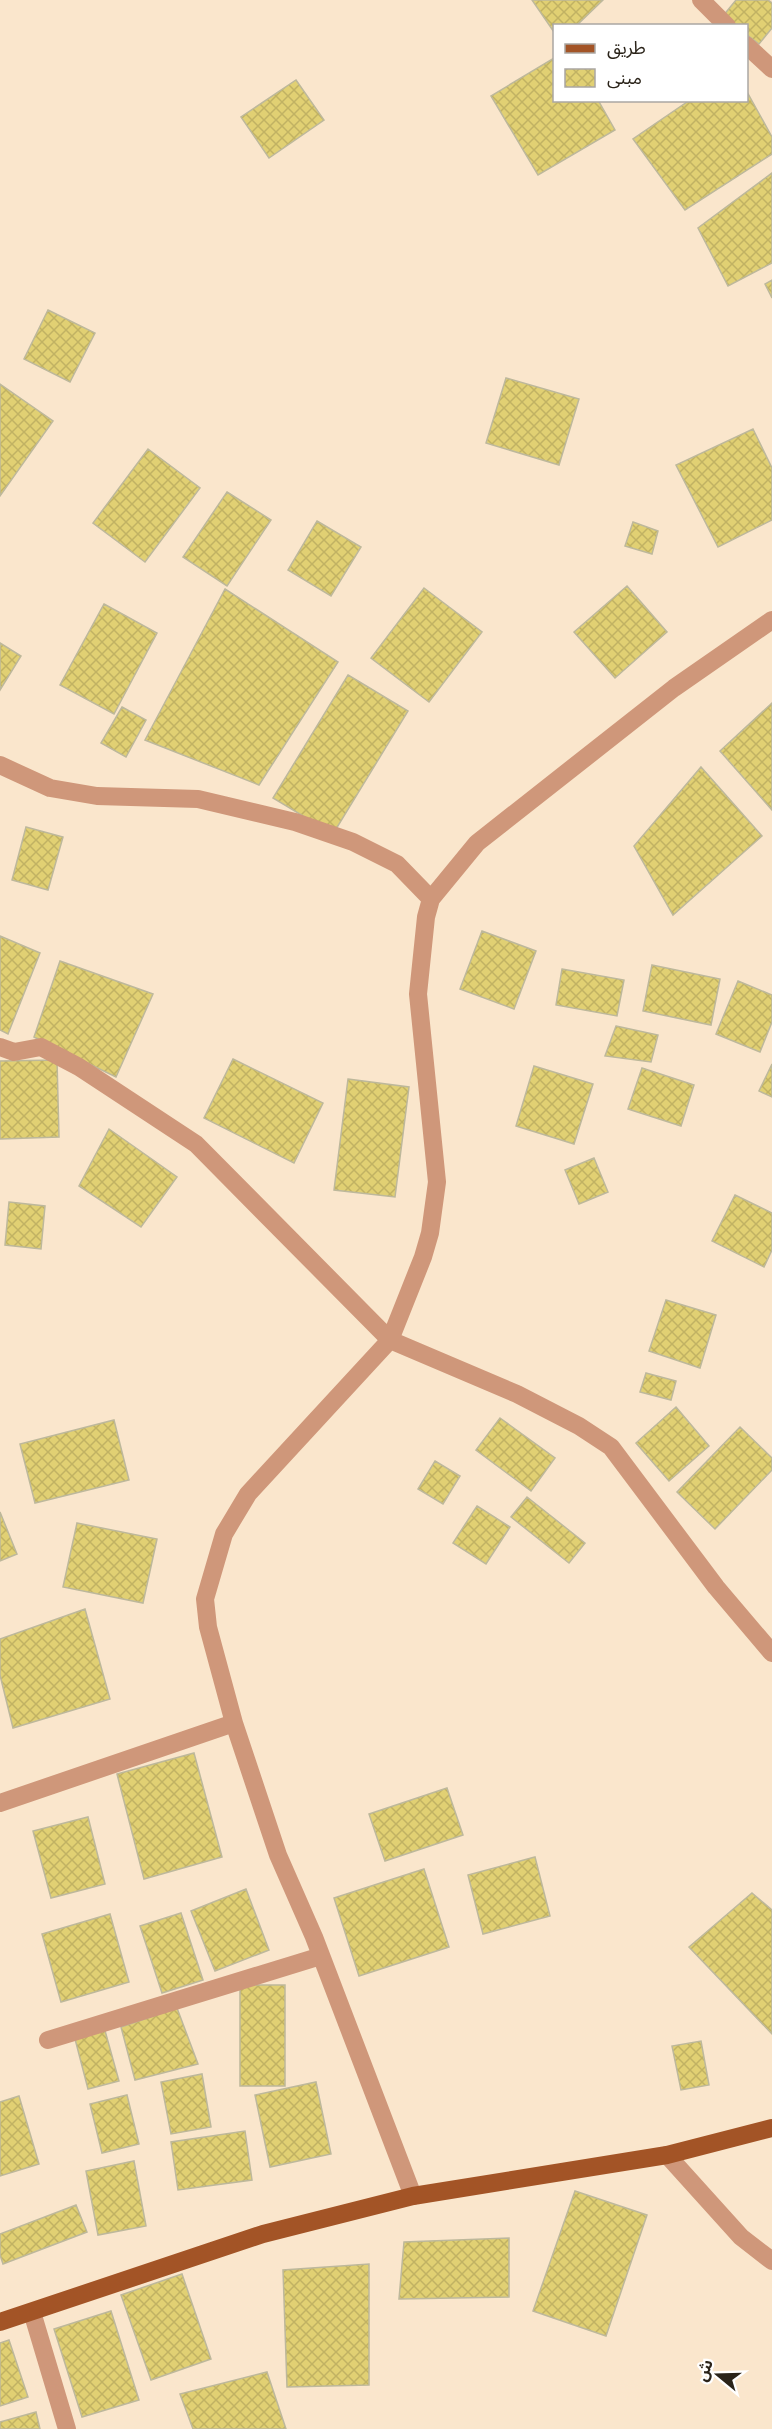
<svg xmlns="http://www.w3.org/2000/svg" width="772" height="2429" viewBox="0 0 772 2429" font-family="'Alegreya Sans','Noto Sans Arabic',sans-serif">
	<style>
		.building { fill: url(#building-cross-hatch); stroke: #bdb89b; stroke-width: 1.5 }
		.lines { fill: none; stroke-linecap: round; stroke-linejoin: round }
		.minor { stroke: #cf977a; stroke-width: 18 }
		.major { stroke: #a35426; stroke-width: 18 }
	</style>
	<defs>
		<pattern id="building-cross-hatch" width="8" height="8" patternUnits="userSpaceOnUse" patternTransform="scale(1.5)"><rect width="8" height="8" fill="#e1d073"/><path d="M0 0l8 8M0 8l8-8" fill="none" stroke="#c1b263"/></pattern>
	</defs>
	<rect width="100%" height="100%" fill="#fae6cc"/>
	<!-- building -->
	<path class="building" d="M532 0H603L576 26H554V32Z
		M736 0H768L772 3V28L759 44 746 34V26H735L723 16Z
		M554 58V100H598L615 130 538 175 491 96Z
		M296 80 324 120 269 158 241 117Z
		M746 90 772 137V154L685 210 633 139 690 100H746Z
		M772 173V263L728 286 698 228Z
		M772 280V298L765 284Z
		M48 310 95 333 70 382 24 359Z
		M506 378 579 399 559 465 486 443Z
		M0 384 53 421 0 496Z
		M753 429 772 468V520L718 547 676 465Z
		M148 449 200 488 145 562 93 523Z
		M227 492 271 520 227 586 183 557Z
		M317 521 361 547 331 596 288 570Z
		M633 522 658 531 652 554 625 546Z
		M627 586 667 632 615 678 574 632Z
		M424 588 482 632 429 702 371 658Z
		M225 589 338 662 259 785 145 740Z
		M104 604 157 633 114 714 60 685Z
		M0 643 21 656 0 690Z
		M348 675 408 711 333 834 273 798Z
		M772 703V810L720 751Z
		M122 707 146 720 126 757 101 743Z
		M701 767 762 836 673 915 634 846Z
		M26 827 63 837 48 890 12 880Z
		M482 931 536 951 514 1009 460 989Z
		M0 936 40 953 8 1034 0 1030Z
		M60 961 153 994 116 1077 34 1037Z
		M652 965 720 979 711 1025 643 1011Z
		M562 969 624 980 617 1016 556 1005Z
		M738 981 772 995V1022L760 1052 716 1034Z
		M616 1026 658 1035 651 1062 605 1056Z
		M233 1059 323 1103 294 1163 204 1118Z
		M57 1060 59 1137 0 1139V1061Z
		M772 1064V1097L759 1091Z
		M534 1066 593 1084 574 1144 516 1126Z
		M642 1068 694 1085 681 1126 628 1109Z
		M348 1079 409 1087 395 1197 334 1190Z
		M109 1129 177 1177 141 1227 79 1186Z
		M594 1158 608 1192 579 1204 565 1170Z
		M735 1195 772 1213V1250L764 1267 712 1241Z
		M9 1202 45 1206 41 1249 5 1245Z
		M666 1300 716 1315 700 1368 649 1351Z
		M646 1373 676 1381 671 1400 640 1392Z
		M676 1407 709 1446 669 1481 636 1443Z
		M500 1418 555 1458 531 1491 476 1450Z
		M114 1420 129 1480 35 1503 20 1444Z
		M740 1427 772 1458V1470L715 1529 677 1492Z
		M435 1461 460 1476 443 1504 418 1489Z
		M527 1497 585 1543 569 1563 511 1517Z
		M477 1506 510 1527 486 1564 453 1543Z
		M0 1512 17 1554 0 1561Z
		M77 1523 157 1539 143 1603 63 1587Z
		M85 1609 110 1699 13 1728 0 1675V1639Z
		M194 1753 222 1857 144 1879 117 1774Z
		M447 1788 463 1835 385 1861 369 1814Z
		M88 1817 105 1884 51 1898 33 1831Z
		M535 1857 550 1916 483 1934 468 1875Z
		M424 1869 449 1947 359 1976 334 1898Z
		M246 1889 269 1950 215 1971 191 1911Z
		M752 1893 772 1910V2034L689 1947Z
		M181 1913 203 1980 162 1993 140 1926Z
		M110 1914 129 1982 61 2002 42 1934Z
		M240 1985H285V2086H240Z
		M177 2008 198 2064 135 2080 121 2027Z
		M104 2027 119 2081 88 2089 75 2039Z
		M701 2041 709 2085 681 2090 672 2046Z
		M202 2074 211 2127 171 2134 161 2082Z
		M316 2082 331 2154 270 2167 255 2095Z
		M127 2095 139 2144 102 2153 90 2104Z
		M19 2096 39 2164 0 2176V2102Z
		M245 2131 252 2180 178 2190 171 2142Z
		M134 2161 146 2226 98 2235 86 2171Z
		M575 2191 647 2215 606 2336 533 2311Z
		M76 2205 87 2232 3 2264 0 2255V2234Z
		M509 2238V2297L399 2299 404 2242Z
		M369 2264V2385L287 2387 283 2270Z
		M182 2274 211 2359 151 2380 121 2295Z
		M111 2311 139 2400 82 2417 54 2329Z
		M9 2340 28 2397 0 2406V2343Z
		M267 2372 286 2429H193L180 2394Z
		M36 2412 40 2429H0V2422Z"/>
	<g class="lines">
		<!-- minor -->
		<path class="minor" d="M701 0 727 26
			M746 45 772 69
			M0 765 50 788 97 796 198 799 295 822 353 842 397 864 431 899
			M0 1047 14 1052 41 1047 79 1067 196 1144 390 1340 517 1394 579 1426 611 1447 716 1587 772 1653
			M0 1803 234 1723
			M48 2040 321 1956
			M667 2155 741 2237 772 2261
			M413 2196 314 1937 278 1855 234 1723 208 1627 205 1599 224 1534 248 1494 390 1340 423 1257 430 1233 437 1182 418 994 426 917 431 899 477 843 674 688 772 620
			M32 2312 67 2429"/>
		<!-- major -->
		<path class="major" d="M0 2322 263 2234 413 2196 667 2155 772 2128"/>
	</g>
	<!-- legend -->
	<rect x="553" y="24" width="195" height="78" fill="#ffffff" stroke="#aaa7a3" stroke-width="1.5"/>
	<rect x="565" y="44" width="30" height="9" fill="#a35426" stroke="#aaa7a3" stroke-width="1.5"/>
	<text x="607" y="54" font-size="18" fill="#2a2319">طريق</text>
	<rect x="565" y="69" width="30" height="18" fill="url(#building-cross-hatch)" stroke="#aaa7a3" stroke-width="1.5"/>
	<text x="607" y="84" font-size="18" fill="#2a2319">مبنى</text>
	<!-- north arrow -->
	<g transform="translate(718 2375) rotate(289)" stroke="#ffffff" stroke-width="4.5" paint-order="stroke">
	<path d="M0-4.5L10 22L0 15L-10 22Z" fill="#2a2319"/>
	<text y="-9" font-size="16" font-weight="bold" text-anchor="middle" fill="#2a2319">ش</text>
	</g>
</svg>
